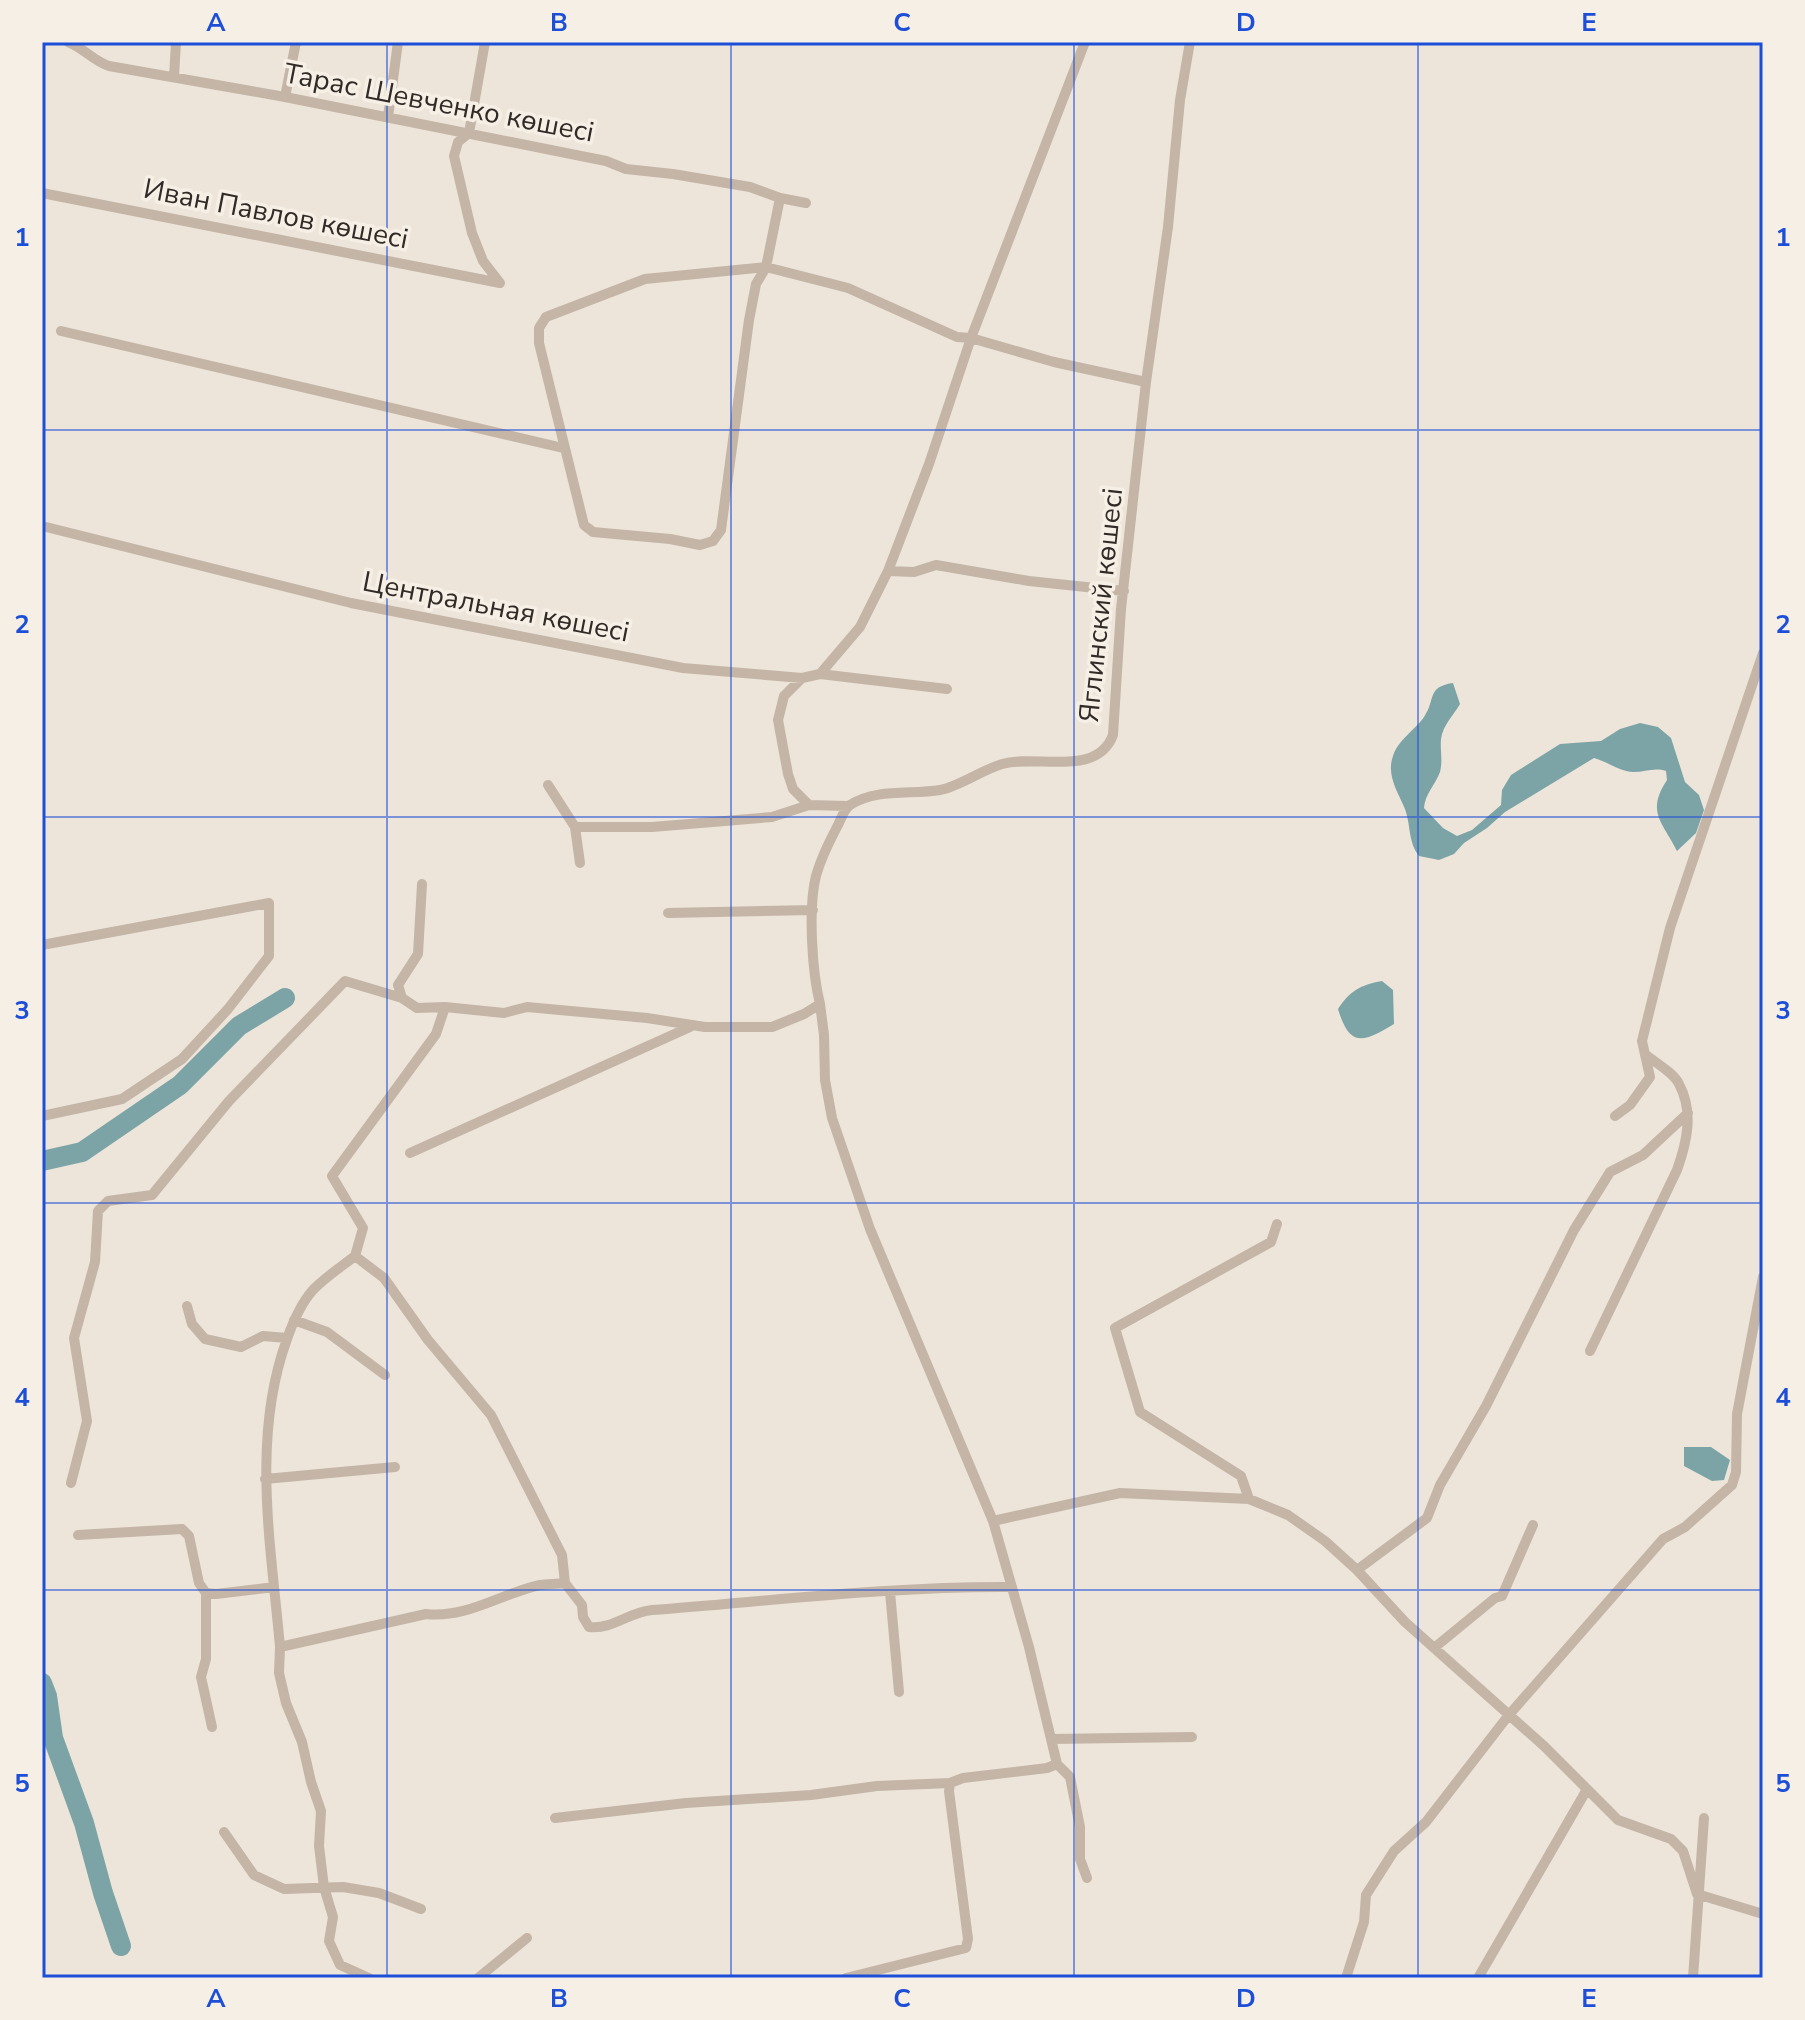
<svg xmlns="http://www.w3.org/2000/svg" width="1805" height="2020" viewBox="0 0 1805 2020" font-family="'Nunito Sans',sans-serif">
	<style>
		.water { fill: #7ca4a7 }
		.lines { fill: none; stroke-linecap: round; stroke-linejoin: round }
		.river { stroke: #7ca4a7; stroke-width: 20 }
		.minor { stroke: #c4b5a7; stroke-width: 10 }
		.grid { fill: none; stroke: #1d4ed8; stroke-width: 2; stroke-opacity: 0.55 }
		.labels { text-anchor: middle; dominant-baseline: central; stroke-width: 7; stroke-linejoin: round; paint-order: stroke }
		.street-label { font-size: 28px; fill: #312a27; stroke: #f6efe5 }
		.neatline { fill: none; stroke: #1d4ed8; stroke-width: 3 }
		.grid-label { font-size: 26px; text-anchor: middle; font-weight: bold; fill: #1d4ed8 }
	</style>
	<rect width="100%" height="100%" fill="#ede5da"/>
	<!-- water -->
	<path class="water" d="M1453 683 1460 704C1453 716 1443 725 1441 739 1440 751 1443 760 1440 772 1435 785 1425 794 1424 808L1443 828 1457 836 1472 830 1501 805 1502 790 1511 775 1560 744 1601 741 1620 729 1640 723 1658 727 1671 738 1685 782 1699 795 1704 810 1696 833 1677 851C1662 821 1646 812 1667 780L1666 771C1652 766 1640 775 1626 771 1615 768 1605 761 1594 758L1505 812 1487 828 1464 843 1454 854 1439 860 1419 856C1408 842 1411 826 1405 809 1398 792 1386 775 1393 756 1398 740 1415 730 1424 717 1436 700 1426 687 1453 683Z
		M1382 981 1393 990 1394 1024C1364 1042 1350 1049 1338 1009 1350 991 1360 985 1382 981Z
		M1684 1447H1711L1730 1460 1724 1480 1712 1481 1684 1466Z"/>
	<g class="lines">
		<!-- river -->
		<path class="river" d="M42 1161 82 1152 180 1085 239 1026 285 998
			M42 1683 47 1696 53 1738 84 1823 103 1893 121 1946"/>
		<!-- minor -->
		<path class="minor" d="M68 42C84 48 93 61 109 66L285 97 606 161 626 169 673 174 750 187 780 198 806 203
			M485 42 469 133 458 142 454 156 472 233 483 261 500 283
			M174 77 176 42
			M285 97 296 42
			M388 117 398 42
			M42 193 500 283
			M780 198 766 267 756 284 749 320 721 530 713 541 700 545 670 539 593 532 584 525 539 343V328L546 317 645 279 766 267 848 288 957 337 971 338 1054 362 1146 382
			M61 331 563 448
			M42 526 351 603 683 668 802 678 820 674 947 689
			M888 571 914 572 936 565 1029 581 1124 591
			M820 674 860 627 888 571 929 464 971 338 1085 42
			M802 678 784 696 778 720 788 774 793 789 809 805
			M548 785 575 827
			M580 863 575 827H652L772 817 809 805 848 806
			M668 913 813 910
			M42 945 269 903V956L228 1009 182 1059 122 1099 42 1116
			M402 998 398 985 418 954 422 884
			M820 1004 824 1035 825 1080 832 1118 870 1229 993 1521 1029 1647 1057 1764 1070 1777 1080 1827V1859L1087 1878
			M445 1007 436 1034 332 1176 363 1228 355 1256 384 1278 428 1340 491 1415 562 1555 565 1583
			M1615 1116 1630 1105 1650 1077 1642 1041 1670 928 1763 653
			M410 1153 690 1027
			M355 1256C341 1267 324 1278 312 1291 300 1305 293 1322 287 1339 251 1438 271 1545 280 1647L279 1673 286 1703 302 1742 311 1782 321 1811 319 1846 324 1887 333 1917 329 1941 340 1965 369 1978
			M187 1306 192 1324 205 1339 241 1347 263 1336 287 1338
			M294 1320 327 1332 385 1375
			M1590 1351 1677 1170C1687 1142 1694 1112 1679 1084 1674 1073 1656 1063 1646 1055
			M265 1479 395 1467
			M71 1483 87 1421 74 1338 95 1262 98 1211 108 1201 152 1195 229 1101 345 981 402 998 417 1008 445 1007 504 1013 527 1007 647 1018 705 1027H772L804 1014 820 1004C812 972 808 907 816 876 821 858 829 842 838 825 841 819 844 809 850 805 877 788 911 795 940 790 958 787 982 770 1002 764 1036 754 1097 778 1113 735L1121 609 1146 382 1168 227 1180 100 1190 42
			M1249 1499 1241 1476 1140 1412 1115 1328 1271 1242 1277 1224
			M993 1521 1120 1493 1249 1499 1288 1515 1325 1541 1357 1570 1405 1622 1544 1746 1618 1820 1671 1839 1683 1851 1697 1894
			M78 1535 182 1529 189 1536 199 1583 206 1593V1659L201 1677 212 1727
			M1357 1570 1427 1518 1440 1485 1486 1406 1574 1230 1610 1172 1643 1155 1688 1113
			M890 1592 899 1692
			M206 1593 216 1594 274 1587
			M280 1647 426 1614C466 1619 502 1593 540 1585 548 1584 557 1584 565 1583L582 1605 583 1617 589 1627C612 1630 629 1612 652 1610 771 1601 892 1586 1012 1587
			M1434 1648 1495 1598 1502 1596 1533 1525
			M1051 1739 1192 1737
			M555 1818 686 1803 811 1795 877 1786 950 1783 963 1778 1047 1768 1057 1764
			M224 1832 254 1875 284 1889 343 1887 379 1893 421 1909
			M1697 1894 1763 1914
			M478 1978 527 1938
			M846 1978 966 1948 968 1939 949 1791 950 1783
			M1346 1978 1364 1922 1366 1895 1394 1851 1426 1822 1508 1716 1663 1539 1685 1527 1732 1485 1736 1472 1737 1414 1763 1277
			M1478 1978 1586 1791
			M1693 1978 1704 1818"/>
	</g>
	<!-- grid -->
	<path class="grid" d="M387 42V1978M731 42V1978M1074 42V1978M1418 42V1978M42 430H1763M42 817H1763M42 1203H1763M42 1590H1763"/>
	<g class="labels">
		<!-- street labels -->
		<g class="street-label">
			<text transform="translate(439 103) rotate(11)">Тарас Шевченко көшесі</text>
			<text transform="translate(276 214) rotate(11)">Иван Павлов көшесі</text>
			<text transform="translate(1101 605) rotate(-84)">Яглинский көшесі</text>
			<text transform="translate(496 607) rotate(11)">Центральная көшесі</text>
		</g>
	</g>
	<!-- border -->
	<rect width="1805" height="2020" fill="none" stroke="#f6efe5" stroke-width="88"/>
	<rect x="44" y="44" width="1717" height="1932" class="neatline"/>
	<g class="grid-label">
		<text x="216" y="31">A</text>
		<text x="559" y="31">B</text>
		<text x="902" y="31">C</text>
		<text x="1246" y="31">D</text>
		<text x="1589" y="31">E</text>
		<text x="22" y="246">1</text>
		<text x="1783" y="246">1</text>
		<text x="22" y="633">2</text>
		<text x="1783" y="633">2</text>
		<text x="22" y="1019">3</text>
		<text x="1783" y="1019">3</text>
		<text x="22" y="1406">4</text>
		<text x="1783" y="1406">4</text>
		<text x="22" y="1792">5</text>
		<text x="1783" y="1792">5</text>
		<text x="216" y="2007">A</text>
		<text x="559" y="2007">B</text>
		<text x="902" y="2007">C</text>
		<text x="1246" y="2007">D</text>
		<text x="1589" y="2007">E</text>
	</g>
</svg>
